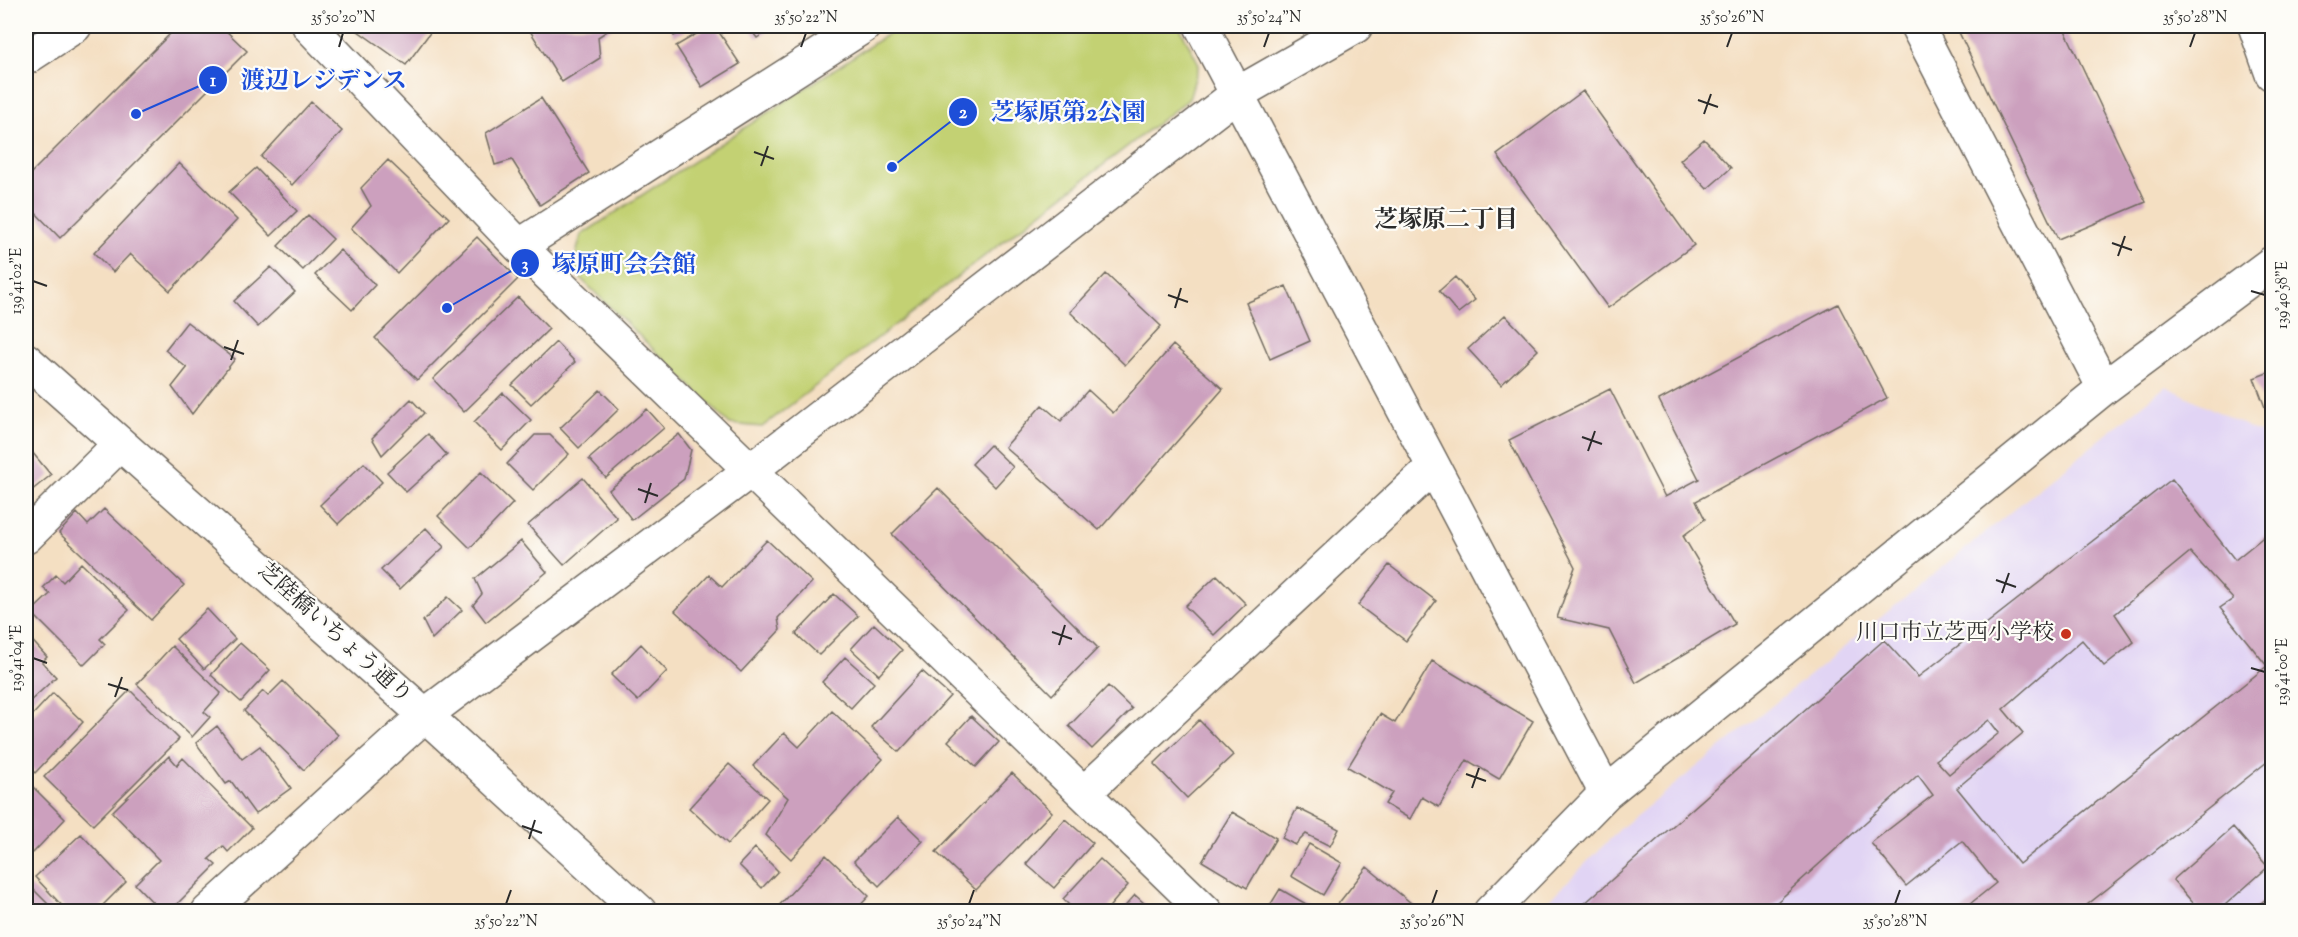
<svg xmlns="http://www.w3.org/2000/svg" width="2298" height="937" viewBox="0 0 2298 937" font-family="'Sorts Mill Goudy','Noto Serif JP',serif">
	<style>
		.built { fill: #e1d4f4 }
		.green { fill: #c3d173; stroke: #777e4f; stroke-width: 1.5 }
		.building { fill: #cca0be; fill-rule: evenodd }
		.lines { fill: none; stroke-linecap: round; stroke-linejoin: round }
		.minor-casing { stroke: #716a60; stroke-width: 36 }
		.minor { stroke: #fff; stroke-width: 33 }
		.ticks { fill: none; stroke: #2b2b2b; stroke-width: 2 }
		.poi-dot { fill: #c8321e; stroke: #fdfcf7; stroke-width: 2 }
		.labels { text-anchor: middle; dominant-baseline: central; stroke-width: 4.5; stroke-linejoin: round; paint-order: stroke }
		.street-label { font-size: 22px; fill: #2b2b2b; stroke: #fdfcf7 }
		.poi-label { font-size: 22px; fill: #2b2b2b; stroke: #fdfcf7; text-anchor: end }
		.neighbourhood-label { font-size: 24px; font-weight: bold; fill: #2b2b2b; stroke: #fdfcf7 }
		.leader { fill: none; stroke: #1d4ed8; stroke-width: 2 }
		.callout-dot { fill: #1d4ed8; stroke: #fdfcf7; stroke-width: 2 }
		.mark-label { font-size: 18px; text-anchor: middle; font-weight: bold; fill: #fff }
		.callout-label { font-size: 24px; text-anchor: middle; font-weight: bold; fill: #1d4ed8; stroke: #fdfcf7; stroke-width: 4.5; stroke-linejoin: round; paint-order: stroke }
		.neatline { fill: none; stroke: #2b2b2b; stroke-width: 2 }
		.ticks-label { font-size: 15px; text-anchor: middle; fill: #2b2b2b }
	</style>
	<rect width="100%" height="100%" fill="#fdfcf7"/>
	<filter id="ink" filterUnits="userSpaceOnUse"><feTurbulence type="fractalNoise" baseFrequency=".0167" numOctaves="2"/><feDisplacementMap in="SourceGraphic" scale="12" xChannelSelector="R" yChannelSelector="G"/><feConvolveMatrix kernelMatrix="1 2 1 2 8 2 1 2 1" color-interpolation-filters="sRGB"/></filter>
	<filter id="wash" filterUnits="userSpaceOnUse"><feTurbulence type="fractalNoise" baseFrequency=".008" numOctaves="4" result="noise"/><feDisplacementMap in="SourceGraphic" scale="24" xChannelSelector="R" yChannelSelector="G"/><feGaussianBlur stdDeviation="1.35" result="paint"/><feColorMatrix in="noise" values="0 0 0 0 0 0 0 0 0 0 0 0 0 0 0 0 0 1.4 0 .05"/><feComposite in="paint" operator="in"/></filter>
	<g filter="url(#wash)">
		<rect width="100%" height="100%" fill="#f4dfc2"/>
		<!-- built -->
		<path class="built" d="M2166 386 2272 439V911L1537 912 1620 829Z"/>
		<!-- green -->
		<path class="green" d="M900 26H1179L1199 64 1189 99 762 427 730 424 572 270 581 235Z"/>
		<g id="blocks">
			<!-- building -->
			<path class="building" d="M178 26H221L247 51 60 238 26 203V178Z
				M351 26H435L406 65Z
				M527 26H615L598 37 600 58 562 82Z
				M670 26H695L674 36Z
				M710 26H715L740 64 702 87 676 46Z
				M748 26H775L757 38Z
				M1956 26H2063L2146 202 2058 239Z
				M1583 91 1694 245 1608 308 1497 155Z
				M541 98 589 173 540 205 512 160 495 165 486 133Z
				M311 102 342 131 292 185 261 157Z
				M1704 139 1731 168 1707 189 1680 160Z
				M388 160 449 218 397 273 351 228 371 206 361 188Z
				M179 163 237 220 170 291 130 254 113 272 94 253Z
				M256 168 297 211 271 236 229 192Z
				M308 215 333 239 303 270 278 246Z
				M477 237 518 279 417 380 375 338Z
				M340 250 375 285 352 310 315 275Z
				M271 267 295 292 258 327 234 301Z
				M1106 274 1161 326 1125 365 1070 312Z
				M1455 277 1475 300 1458 313 1439 291Z
				M1286 286 1310 341 1270 359 1246 303Z
				M518 297 549 329 464 412 433 379Z
				M1838 304 1887 398 1696 501 1705 519 1683 536 1735 624 1636 683 1609 630 1557 618 1575 567 1509 440 1610 389 1665 497 1699 479 1659 400Z
				M1505 315 1538 350 1501 385 1468 349Z
				M187 322 235 359 192 414 172 387 187 368 165 350Z
				M556 342 575 362 531 404 512 385Z
				M1173 345 1223 389 1099 530 1005 447 1042 405 1061 421 1088 390 1113 413Z
				M2272 371V426L2254 378Z
				M600 390 619 409 579 448 560 428Z
				M503 393 531 420 502 450 474 422Z
				M411 399 424 413 382 455 372 438Z
				M647 409 664 428 606 478 589 459Z
				M428 434 447 455 406 492 387 472Z
				M679 434 691 450 684 479 632 520 609 490Z
				M535 435H550L569 454 533 490 507 464Z
				M990 445 1013 467 995 487 972 464Z
				M27 446 51 475 26 495V448Z
				M364 463 382 482 338 524 320 505Z
				M481 472 513 503 470 548 438 516Z
				M583 478 617 518 564 565 528 525Z
				M2172 479 2235 560 2272 530V758L2078 912H1960L1996 883 1962 841 1906 886 1871 843 1933 795 1918 775 1766 912H1591L1584 904 1884 640 1918 677ZM2190 552 2233 599 2220 608 2267 666 2019 864 1957 788 2023 733 2003 709 2082 640 2104 666 2134 642 2115 614ZM1989 720 1999 733 1949 774 1936 760Z
				M938 488 1098 648 1052 695 892 534Z
				M104 509 184 585 151 620 59 533 77 513 88 525Z
				M426 528 444 547 400 589 381 570Z
				M767 540 812 582 778 618 780 630 741 672 675 611 709 575 722 587Z
				M521 541 547 572 486 622 473 605 482 594 475 579Z
				M81 563 129 610 100 639 105 644 84 665 31 612 50 594 43 588 56 575 63 582Z
				M1389 565 1436 601 1406 641 1358 605Z
				M1217 575 1246 604 1214 635 1185 606Z
				M834 594 858 616 819 655 796 634Z
				M448 597 462 610 432 639 423 621Z
				M207 609 235 639 204 669 176 639Z
				M874 624 902 650 879 675 851 649Z
				M26 634 47 657 42 662 56 677 26 705Z
				M240 643 270 670 241 702 211 675Z
				M641 644 667 671 638 701 611 675Z
				M172 646 221 693 204 712 210 717 192 737 137 684Z
				M845 657 874 683 851 708 822 682Z
				M1432 661 1533 721 1499 779 1467 760 1439 807 1422 797 1410 819 1385 804 1392 793 1348 767 1380 714 1395 723Z
				M922 671 950 696 899 752 871 727Z
				M283 681 338 735 304 770 244 711 263 691 268 696Z
				M1108 686 1132 709 1092 749 1069 726Z
				M130 690 179 739 93 825 44 777Z
				M53 693 83 722 35 773 26 763V722Z
				M832 711 883 759 791 859 766 835 788 798 753 766 784 733 799 747Z
				M971 716 999 742 976 767 948 741Z
				M1199 720 1233 755 1187 798 1154 764Z
				M217 726 242 759 260 746 291 788 255 814 231 781 226 784 196 743Z
				M169 756 177 765 183 758 252 828 228 852 223 846 209 859 216 865 169 912H162L135 884 159 860 112 812Z
				M729 764 768 799 728 844 689 808Z
				M1012 773 1052 812 976 890 936 852Z
				M26 780 65 819 33 853 26 846Z
				M1297 808 1339 829 1330 846 1306 834 1295 845 1282 838Z
				M1232 812 1276 838 1247 888 1202 861Z
				M898 817 923 841 879 886 854 861Z
				M1065 819 1093 843 1054 888 1026 864Z
				M2233 827 2268 867 2217 912H2201L2173 880Z
				M81 834 126 882 96 912H68L35 877Z
				M1309 844 1342 863 1323 895 1291 876Z
				M755 848 778 871 762 888 739 865Z
				M826 855 869 896 854 912H773Z
				M1100 859 1128 885 1105 912H1076L1063 899Z
				M1367 867 1422 912H1347L1338 904Z
				M30 886 56 912H26V890Z
				M1280 889 1313 908 1311 912H1266Z
				M2272 894V912H2250Z
				M1135 895 1154 912H1120Z"/>
		</g>
	</g>
	<g filter="url(#ink)">
		<use href="#blocks" fill-opacity="0" stroke="#716a60" stroke-width="1.5"/>
		<g class="lines">
			<defs>
				<path id="minor" d="M309 26 519 246 1206 912
					M1201 26 1606 793
					M1917 26 2104 388
					M2255 26 2272 74
					M26 58 75 26
					M519 246 864 26
					M26 360 425 715 640 912
					M26 537 120 444
					M1085 792 1433 467
					M208 912 425 715 751 470 1237 94 1356 26
					M1490 912 1606 793 2104 388 2272 263"/>
			</defs>
			<!-- minor casing -->
			<use href="#minor" class="minor-casing"/>
			<!-- minor -->
			<use href="#minor" class="minor"/>
		</g>
	</g>
	<!-- ticks -->
	<path class="ticks" d="M339 47 343 33M801 47 806 33M1264 47 1269 33M1727 47 1732 33M2190 47 2195 33M1698 100 1718 107M1704 114 1711 94M754 152 774 159M761 166 768 146M2112 243 2132 250M2118 256 2125 236M33 281 47 286M2251 291 2265 295M1168 295 1188 302M1175 308 1181 288M224 347 244 354M231 360 238 340M1582 437 1602 444M1588 451 1595 431M638 489 658 496M645 503 651 483M1996 580 2016 587M2002 593 2009 573M1052 632 1072 639M1059 645 1065 625M33 658 47 663M2251 668 2265 672M108 684 128 690M115 697 122 677M1466 774 1486 781M1472 788 1479 768M522 826 542 833M529 839 535 820M506 904 511 890M969 904 974 890M1432 904 1437 890M1895 904 1900 890"/>
	<!-- markers -->
	<circle class="poi-dot" cx="2066" cy="634" r="6"/>
	<g class="labels">
		<!-- street labels -->
		<g class="street-label">
			<text transform="translate(334 634) rotate(42)">芝陸橋いちょう通り</text>
		</g>
		<!-- poi labels -->
		<g class="poi-label">
			<text x="2054" y="634">川口市立芝西小学校</text>
		</g>
		<!-- neighbourhood labels -->
		<g class="neighbourhood-label">
			<text x="1446" y="221">芝塚原二丁目</text>
		</g>
	</g>
	<!-- callouts -->
	<path class="leader" d="M136 114L213 80M892 167L963 112M447 308L525 263"/>
	<g class="callout-dot">
		<circle cx="136" cy="114" r="6"/>
		<circle cx="892" cy="167" r="6"/>
		<circle cx="447" cy="308" r="6"/>
		<circle cx="213" cy="80" r="15"/>
		<circle cx="963" cy="112" r="15"/>
		<circle cx="525" cy="263" r="15"/>
	</g>
	<g class="mark-label">
		<text x="213" y="86">1</text>
		<text x="963" y="118">2</text>
		<text x="525" y="270">3</text>
	</g>
	<g class="callout-label">
		<text x="324" y="88">渡辺レジデンス</text>
		<text x="1068" y="120">芝塚原第2公園</text>
		<text x="624" y="272">塚原町会会館</text>
	</g>
	<!-- margin -->
	<rect width="2298" height="937" fill="none" stroke="#fdfcf7" stroke-width="66"/>
	<rect x="33" y="33" width="2232" height="871" class="neatline"/>
	<g class="ticks-label">
		<text x="343" y="22">35°50'20"N</text>
		<text x="806" y="22">35°50'22"N</text>
		<text x="1269" y="22">35°50'24"N</text>
		<text x="1732" y="22">35°50'26"N</text>
		<text x="2195" y="22">35°50'28"N</text>
		<text transform="translate(16 281) rotate(-90)" y="5">139°41'02"E</text>
		<text transform="translate(2282 295) rotate(-90)" y="5">139°40'58"E</text>
		<text transform="translate(16 658) rotate(-90)" y="5">139°41'04"E</text>
		<text transform="translate(2282 672) rotate(-90)" y="5">139°41'00"E</text>
		<text x="506" y="926">35°50'22"N</text>
		<text x="969" y="926">35°50'24"N</text>
		<text x="1432" y="926">35°50'26"N</text>
		<text x="1895" y="926">35°50'28"N</text>
	</g>
</svg>
